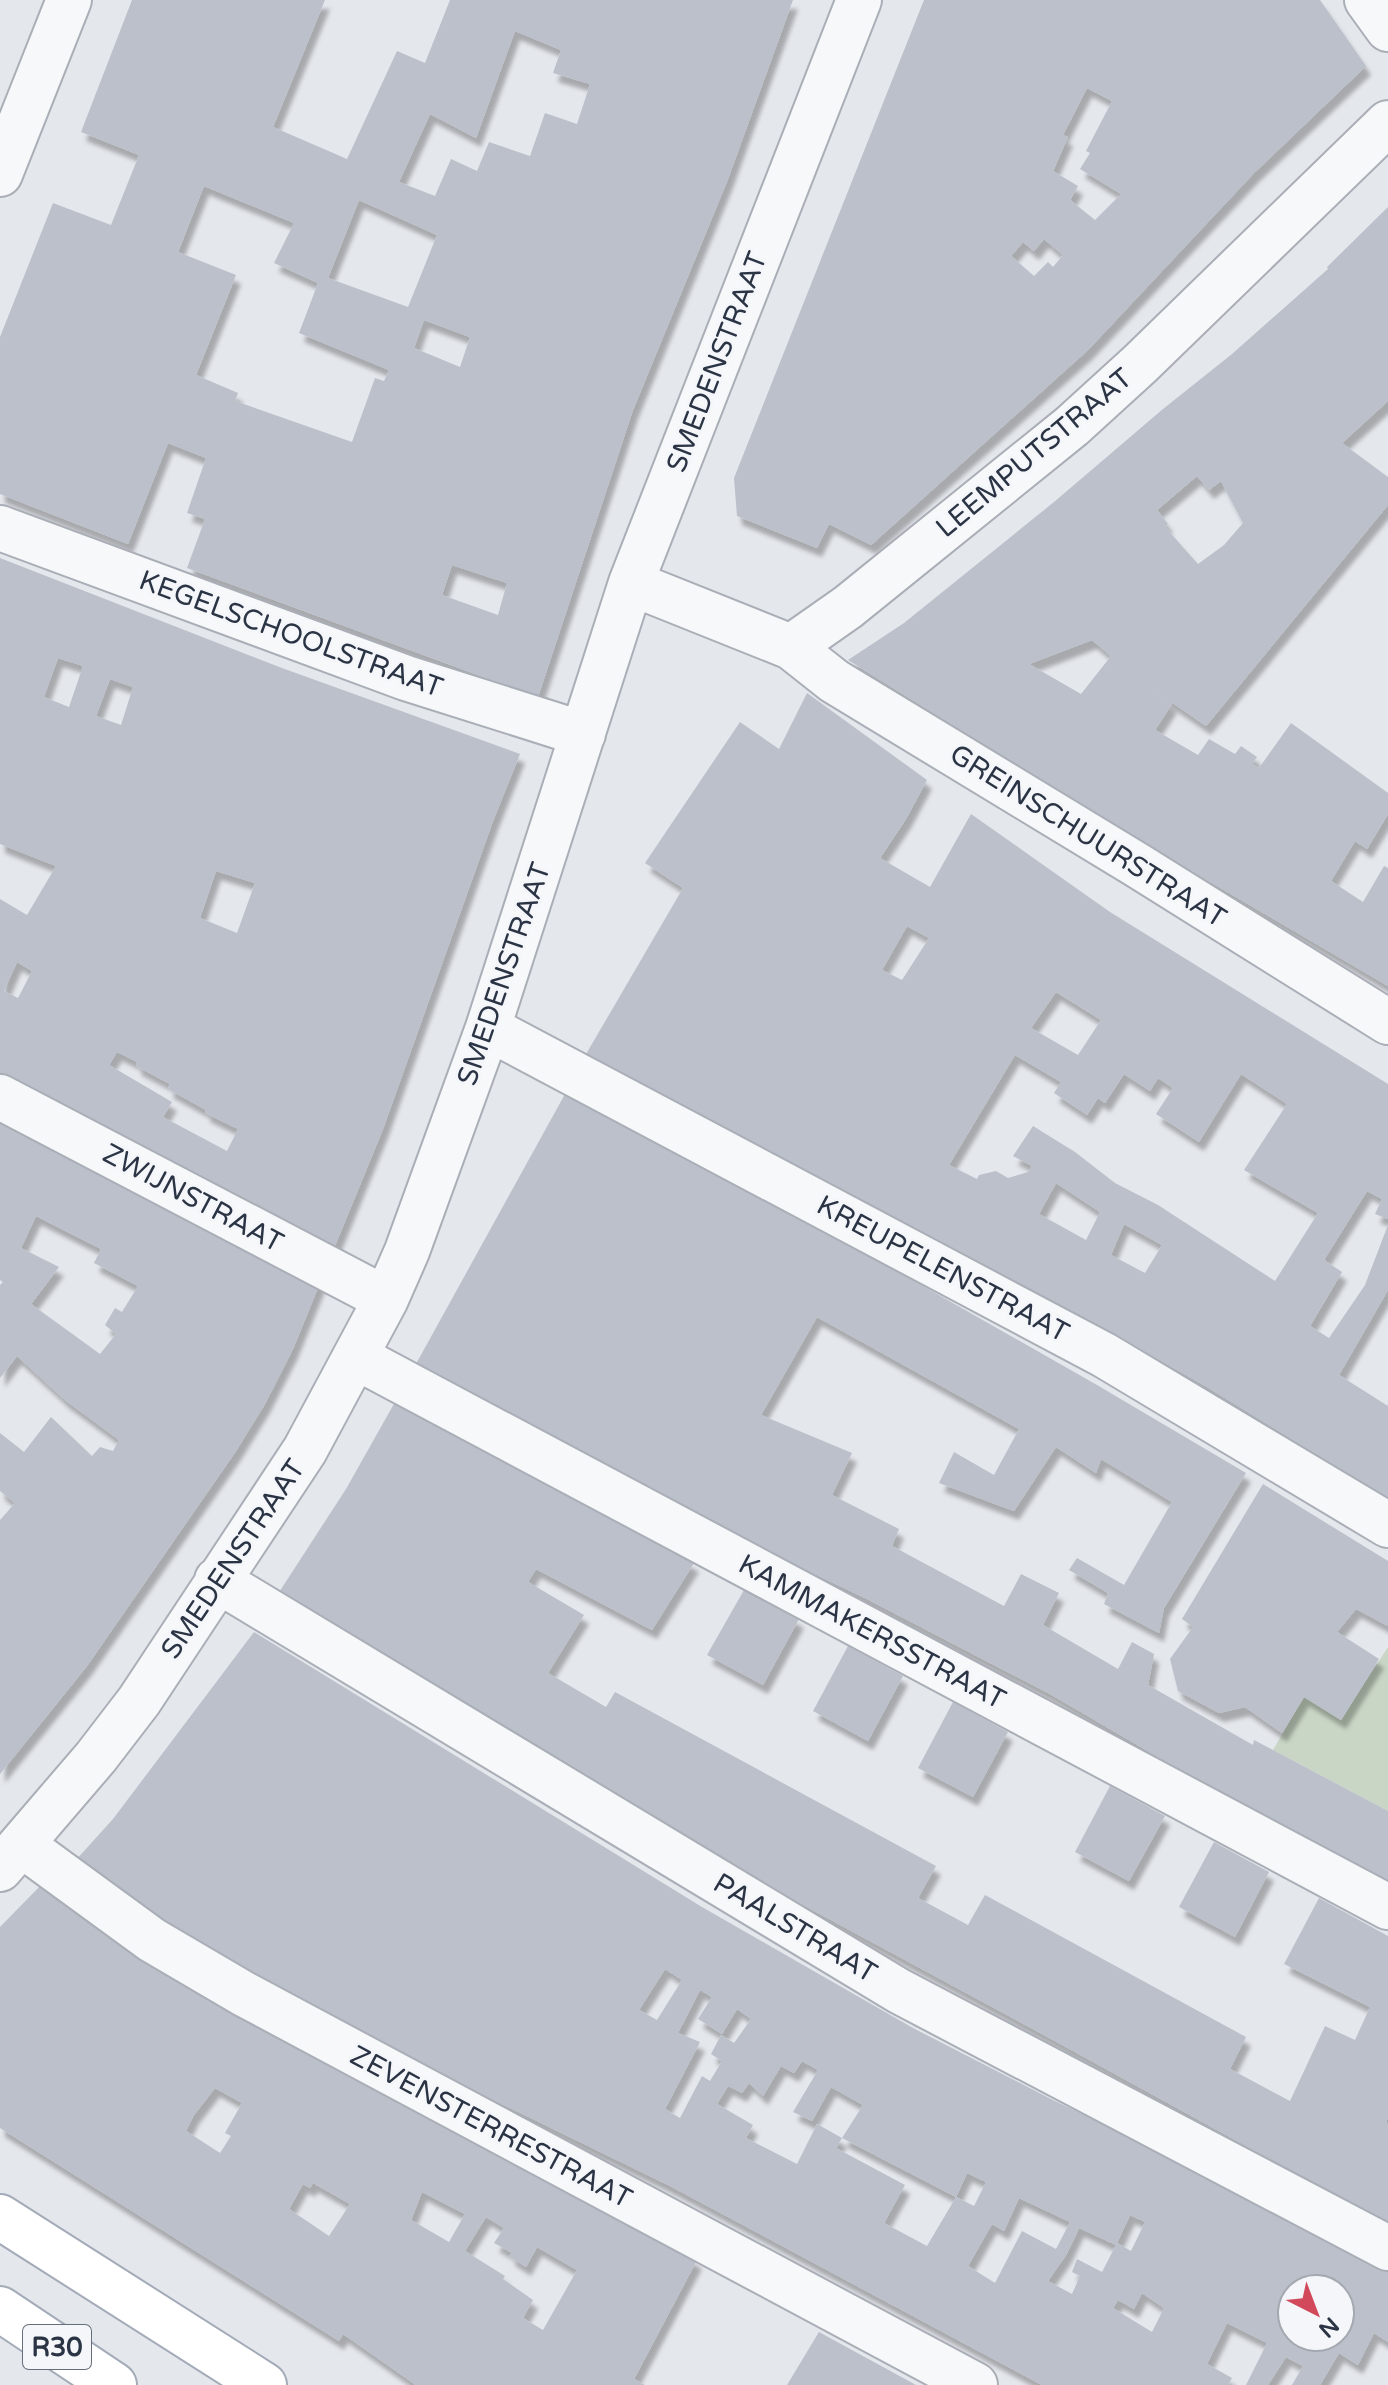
<svg xmlns="http://www.w3.org/2000/svg" width="1388" height="2385" viewBox="0 0 1388 2385" font-family="'Varela Round',sans-serif">
	<style>
		.green { fill: #c9d6c5 }
		.building { fill: #bbc0ca; fill-rule: evenodd; filter: url(#shadow) }
		.lines { fill: none; stroke-linecap: round; stroke-linejoin: round }
		.minor-casing { stroke: #a9aeb7; stroke-width: 48 }
		.major-casing { stroke: #a3abb8; stroke-width: 48 }
		.minor { stroke: #f7f8fa; stroke-width: 44 }
		.major { stroke: #fff; stroke-width: 44 }
		.labels { text-anchor: middle; dominant-baseline: central; stroke-width: 6; stroke-linejoin: round; paint-order: stroke }
		.shield { fill: #f4f6f9; stroke: #676e7b; stroke-width: 2 }
		.shield-label { font-size: 26px; font-weight: bold; fill: #2b3445 }
		.street-label { font-size: 28px; fill: #2b3445; stroke: #f4f6f9 }
	</style>
	<defs>
		<filter id="shadow"><feDropShadow dx="5" dy="9" stdDeviation="2" flood-color="#0004"/></filter>
	</defs>
	<rect width="100%" height="100%" fill="#e4e7ec"/>
	<!-- green -->
	<path class="green" d="M1388 1647V1811L1273 1750 1304 1697 1341 1720Z"/>
	<!-- building -->
	<path class="building" d="M132 0H325L273 127 347 159 397 51 425 63 450 0H793L728 179 633 410 538 697 187 568 205 519 187 513 206 458 168 443 128 544 0 494V337L53 203 111 225 139 155 81 132ZM515 31 561 50 553 73 590 84 577 124 545 113 530 156 489 142 477 171 451 159 435 196 399 182 430 114 476 138ZM204 186 294 223 274 263 318 283 299 333 389 370 384 381 375 378 352 442 235 401 238 393 196 375 236 275 178 252ZM359 200 437 235 408 307 328 278ZM424 320 470 337 460 367 414 348ZM452 565 507 583 498 615 442 595Z
		M924 0H1320L1366 66 1254 173 1088 350 871 545 829 524 817 548 737 516 734 478ZM1087 88 1112 101 1086 151 1090 153 1080 169 1121 194 1095 220 1070 200 1078 186 1053 171 1068 137 1063 135ZM1044 239 1063 255 1053 267 1048 262 1034 276 1011 256 1023 242 1034 251Z
		M1388 207V401L1342 443 1388 477V505L1206 726 1151 688 1172 704 1155 730 1198 755 1209 739 1235 754 1241 746 1257 757 1252 764 1259 768 1291 723 1388 793V814L1367 849 1355 841 1331 881 1363 902 1384 866 1388 868V986L1137 839 848 660 904 623 1054 502 1163 409 1232 354 1328 269 1327 267ZM1197 476 1209 490 1221 481 1243 523 1224 545 1198 564 1165 527 1168 524 1157 510ZM1092 640 1111 656 1081 694 1029 664Z
		M0 558 282 668 520 754 493 821 383 1129 330 1258 0 1073V899L27 915 56 866 0 844ZM58 658 83 666 69 707 44 697ZM110 679 133 687 121 725 96 716ZM216 871 255 883 237 933 200 918ZM17 962 32 971 18 998 4 991ZM117 1052 137 1062 136 1066 170 1084 168 1089 206 1110 205 1113 238 1129 227 1151 163 1117 172 1102 109 1065Z
		M807 693 927 780 906 819 880 858 930 887 971 814 1110 912 1388 1084V1219L1375 1214 1382 1199 1367 1191 1324 1260 1342 1272 1310 1326 1329 1338 1365 1285 1388 1225V1290L1339 1375 1388 1406V1498L1207 1387 1112 1333 912 1227 582 1061 683 888 645 863 740 722 779 749ZM907 926 929 938 902 980 882 970ZM1056 992 1101 1020 1078 1055 1031 1028ZM1015 1055 1061 1082 1054 1093 1087 1115 1098 1098 1105 1103 1124 1074 1150 1091 1158 1078 1173 1088 1156 1114 1199 1142 1241 1074 1287 1104 1244 1170 1318 1213 1275 1281 1158 1205 1115 1183 1075 1152 1033 1126 1013 1156 1032 1166 1028 1172 1008 1178 996 1171 979 1175 977 1179 949 1165ZM1056 1183 1100 1212 1086 1240 1039 1214ZM1124 1224 1162 1245 1145 1273 1111 1255Z
		M570 1085 1097 1385 1246 1473 1164 1608 1159 1633 1104 1604 1108 1593 1069 1570 1077 1558 1124 1585 1172 1502 1101 1459 1096 1473 1056 1447 1014 1511 939 1483 954 1452 994 1475 1019 1429 817 1317 761 1415 852 1453 832 1495 899 1529 892 1546 1004 1606 1021 1574 1059 1593 1043 1625 1118 1669 1132 1642 1154 1654 1148 1685 1253 1745 1254 1740 1388 1811V1880L1225 1796 1050 1694 867 1599 620 1481 411 1373Z
		M0 1115 322 1278 293 1349 265 1404 236 1451 87 1666 0 1774V1520L15 1503 0 1491V1433L24 1452 51 1417 92 1456 100 1447 113 1451 119 1440 65 1400 17 1356 0 1378V1285L3 1282 0 1280ZM36 1216 101 1249 94 1263 138 1286 122 1312 115 1308 105 1325 116 1334 100 1354 31 1304 59 1267 21 1248Z
		M395 1402 694 1563 652 1630 536 1569 528 1582 584 1615 548 1673 606 1707 615 1692 936 1866 918 1898 968 1925 985 1895 1246 2037 1230 2069 1290 2101 1325 2026 1355 2040 1370 2007 1284 1964 1319 1898 1388 1936V2118L1386 2122 1388 2124V2224L1044 2035 731 1866 274 1600 346 1489Z
		M1263 1484 1388 1561V1626L1356 1609 1337 1632 1379 1659 1341 1720 1304 1697 1282 1733 1245 1707 1219 1713 1178 1691 1170 1659 1193 1627 1182 1619Z
		M744 1590 799 1619 763 1685 707 1655Z
		M254 1632 702 1907 913 2028 1053 2100 1198 2170 1388 2270V2342L1374 2333 1358 2365 1339 2353 1320 2385H1292L1303 2366 1286 2357 1268 2385H1246L1267 2343 1227 2323 1207 2364 1232 2378 1228 2385H1042L670 2186 254 1983 75 1861 113 1819ZM665 1969 682 1980 657 2020 639 2010ZM700 1990 712 1997 698 2019 722 2034 737 2009 751 2019 734 2043 721 2035 711 2054 722 2061 710 2081 702 2076 680 2118 665 2109 700 2042 678 2033ZM802 2061 818 2070 793 2112 812 2121 831 2087 863 2105 842 2138 956 2197 967 2173 986 2182 974 2206 956 2197 927 2246 884 2223 905 2185 836 2148 842 2138 817 2124 797 2164 746 2138 753 2125 717 2104 728 2086 742 2093 749 2083 763 2096 781 2066 794 2073ZM1019 2198 1070 2222 1056 2249 1022 2231 995 2283 968 2266 992 2224 1004 2231ZM1130 2215 1145 2222 1131 2251 1117 2243 1102 2272 1077 2259 1072 2272 1080 2276 1072 2294 1048 2281 1066 2255 1079 2228 1116 2245ZM1292 2289H1340V2337H1292ZM1142 2293 1164 2308 1152 2332 1113 2308 1118 2300 1134 2309Z
		M848 1646 903 1676 868 1741 813 1711Z
		M953 1702 1008 1732 973 1797 918 1768Z
		M1110 1786 1165 1816 1129 1881 1075 1852Z
		M1214 1842 1269 1872 1235 1937 1179 1907Z
		M45 1881 697 2260 634 2379 645 2385H416L343 2334 339 2341 0 2128V1927ZM215 2088 242 2103 225 2133 231 2136 220 2153 186 2131 194 2115ZM313 2183 350 2204 329 2236 289 2209 303 2184 310 2188ZM422 2192 465 2214 449 2242 411 2220ZM486 2217 504 2228 494 2243 512 2253 509 2256 526 2267 537 2247 577 2270 543 2330 523 2318 533 2300 503 2279 505 2276 465 2251Z
		M819 2332 916 2385H787Z"/>
	<g class="lines">
		<defs>
			<path id="minor" d="M1367 0 1388 29
				M0 174 69 0
				M0 528 406 678 583 734
				M631 583 791 647 848 607 1072 426 1140 364 1388 123
				M791 647 834 681 1137 865 1388 1022
				M488 1028 1104 1355 1388 1525
				M0 1097 386 1299
				M356 1357 1388 1907
				M217 1580 899 1991 1388 2248
				M22 1845 152 1940 244 1994 975 2385
				M0 1869 96 1757 139 1701 305 1450 386 1299 407 1251 488 1028 631 583 859 0"/>
			<path id="major" d="M0 2217 264 2385
				M0 2309 114 2385"/>
		</defs>
		<!-- minor casing -->
		<use href="#minor" class="minor-casing"/>
		<!-- major casing -->
		<use href="#major" class="major-casing"/>
		<!-- minor -->
		<use href="#minor" class="minor"/>
		<!-- major -->
		<use href="#major" class="major"/>
	</g>
	<g class="labels">
		<!-- shield labels -->
		<rect class="shield" x="23" y="2325" width="68" height="44" rx="6"/>
		<g class="shield-label">
			<text x="57" y="2347">R30</text>
		</g>
		<!-- street labels -->
		<g class="street-label">
			<text transform="translate(717 362) rotate(-69)">SMEDENSTRAAT</text>
			<text transform="translate(1034 453) rotate(-40)">LEEMPUTSTRAAT</text>
			<text transform="translate(291 634) rotate(20)">KEGELSCHOOLSTRAAT</text>
			<text transform="translate(1088 836) rotate(32)">GREINSCHUURSTRAAT</text>
			<text transform="translate(504 974) rotate(-71)">SMEDENSTRAAT</text>
			<text transform="translate(193 1198) rotate(28)">ZWIJNSTRAAT</text>
			<text transform="translate(943 1269) rotate(28)">KREUPELENSTRAAT</text>
			<text transform="translate(233 1559) rotate(-56)">SMEDENSTRAAT</text>
			<text transform="translate(872 1632) rotate(28)">KAMMAKERSSTRAAT</text>
			<text transform="translate(795 1928) rotate(31)">PAALSTRAAT</text>
			<text transform="translate(491 2127) rotate(28)">ZEVENSTERRESTRAAT</text>
		</g>
	</g>
	<!-- north arrow -->
	<g transform="translate(1316 2313) rotate(138)"><circle r="38" fill="#f4f6f9" stroke="#a4a8b1" stroke-width="2"/>
	<path d="M0-6L14 30L0 20L-14 30Z" fill="#d1495b"/>
	<text y="-12" font-size="22" font-weight="bold" text-anchor="middle" fill="#2b3445">N</text>
	</g>
</svg>
